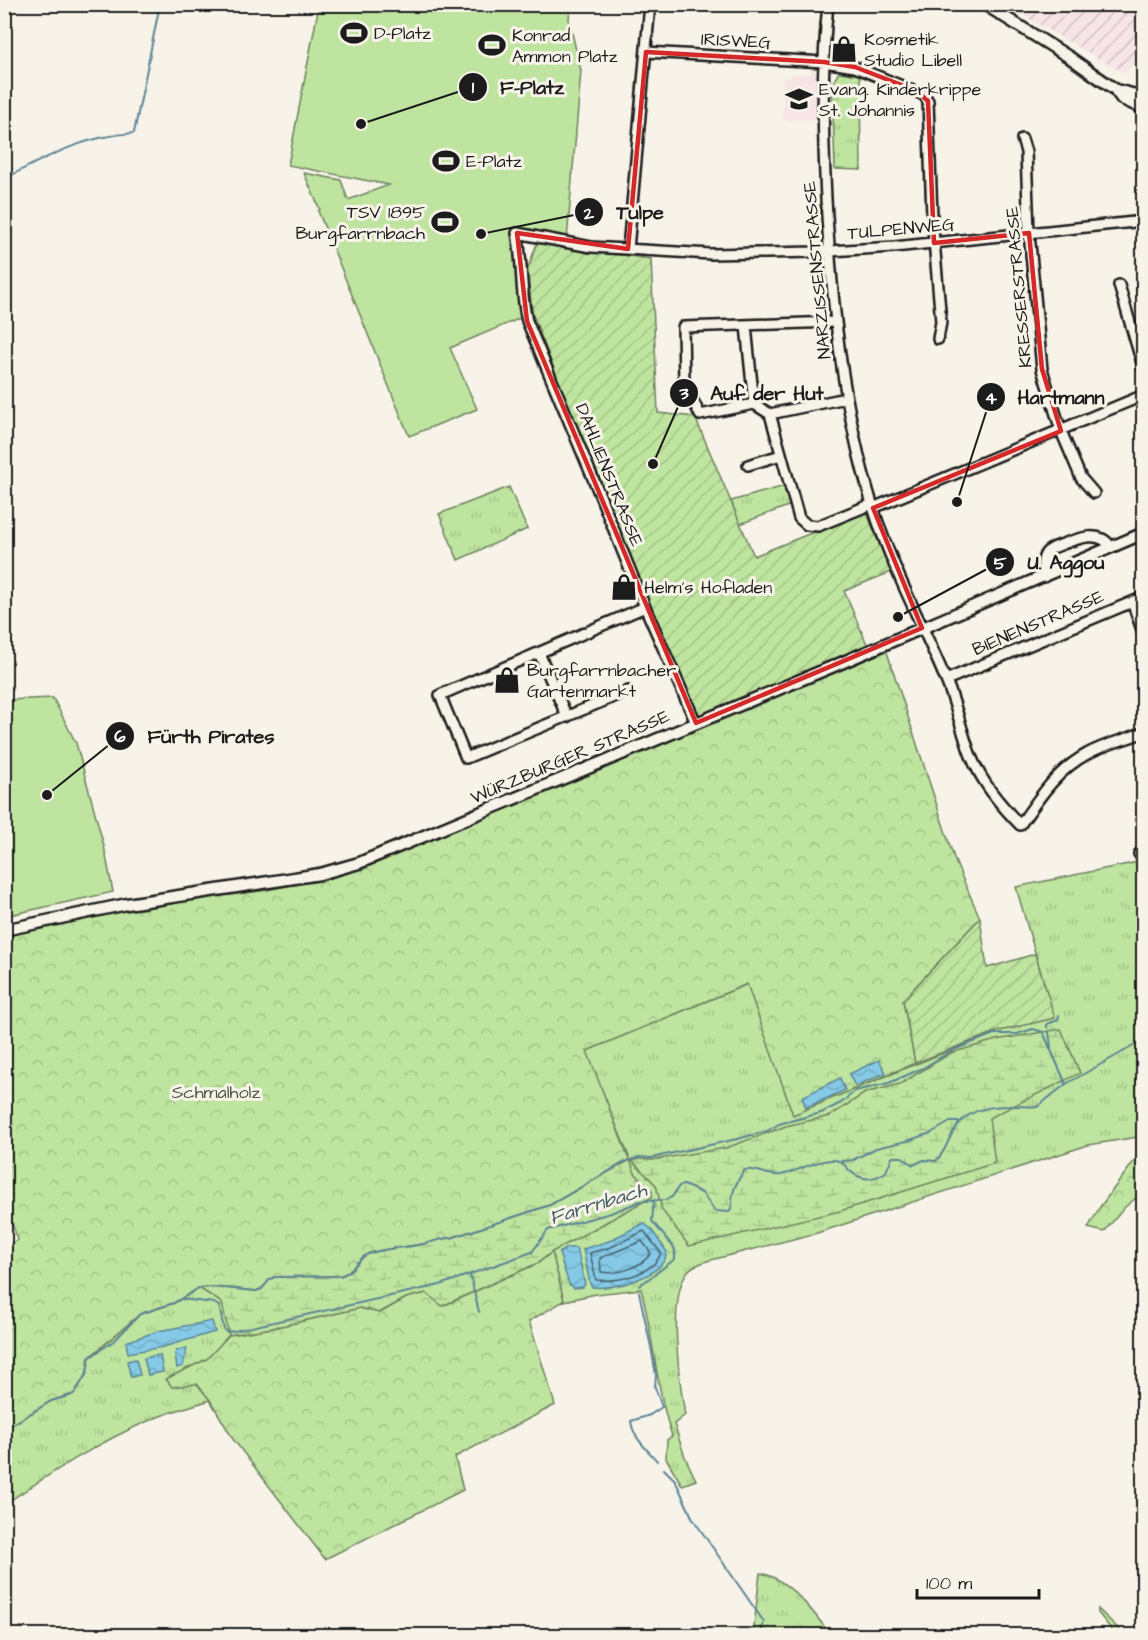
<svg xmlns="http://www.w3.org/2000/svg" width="1148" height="1640" viewBox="0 0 1148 1640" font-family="'Architects Daughter',sans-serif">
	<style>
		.built { fill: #f6e4e6 }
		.industrial { fill: url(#industrial-furrows) }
		.grass { fill: url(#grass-tufts); stroke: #6d805e; stroke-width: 1.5 }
		.forest { fill: url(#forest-crowns); stroke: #6d805e; stroke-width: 1.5 }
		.wetland { fill: url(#wetland-marsh); stroke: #6d805e; stroke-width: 1.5 }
		.park { fill: #bee49f; stroke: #6d805e; stroke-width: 1.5 }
		.garden { fill: url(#garden-furrows); stroke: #6d805e; stroke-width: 1.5 }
		.water { fill: url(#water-waves); stroke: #5b8495; stroke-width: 1.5 }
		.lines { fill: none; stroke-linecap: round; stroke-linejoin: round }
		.shore { stroke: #46616d; stroke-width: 1.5 }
		.stream { stroke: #5b8495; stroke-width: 2 }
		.minor-casing { stroke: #1c1c1c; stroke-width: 14 }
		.tertiary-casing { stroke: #1c1c1c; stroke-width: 15 }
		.minor { stroke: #f7f3e8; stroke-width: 9 }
		.tertiary { stroke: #f7f3e8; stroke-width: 10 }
		.marked { fill: none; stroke: #d62828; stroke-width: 4.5; stroke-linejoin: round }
		.labels { text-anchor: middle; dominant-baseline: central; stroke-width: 6; stroke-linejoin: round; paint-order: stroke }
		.poi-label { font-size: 18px; fill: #1c1c1c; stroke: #f7f3e8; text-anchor: start }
		.street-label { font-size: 18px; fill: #1c1c1c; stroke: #f7f3e8 }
		.park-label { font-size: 18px; fill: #4d5843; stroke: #f7f3e8 }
		.water-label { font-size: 20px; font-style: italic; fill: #415963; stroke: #f7f3e8 }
		.leader { fill: none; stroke: #1c1c1c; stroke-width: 2 }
		.callout-dot { fill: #1c1c1c; stroke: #f7f3e8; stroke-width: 2 }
		.mark-label { font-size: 18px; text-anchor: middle; font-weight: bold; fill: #fff }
		.callout-label { font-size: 20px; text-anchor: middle; font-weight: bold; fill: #1c1c1c; stroke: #f7f3e8; stroke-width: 6; stroke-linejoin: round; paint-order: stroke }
	</style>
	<defs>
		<pattern id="industrial-furrows" width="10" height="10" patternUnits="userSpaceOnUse" patternTransform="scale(1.5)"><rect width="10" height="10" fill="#f6e4e6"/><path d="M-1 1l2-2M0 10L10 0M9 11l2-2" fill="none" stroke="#d2c3c5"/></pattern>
		<pattern id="grass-tufts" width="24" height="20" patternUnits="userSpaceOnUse" patternTransform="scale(1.5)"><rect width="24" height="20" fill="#bee49f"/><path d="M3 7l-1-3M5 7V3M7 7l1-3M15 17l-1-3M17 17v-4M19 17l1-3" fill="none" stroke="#a3c388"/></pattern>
		<pattern id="forest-crowns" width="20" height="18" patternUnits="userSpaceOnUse" patternTransform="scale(1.5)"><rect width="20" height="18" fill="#bee49f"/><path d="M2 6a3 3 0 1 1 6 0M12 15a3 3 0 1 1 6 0" fill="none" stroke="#a3c388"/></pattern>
		<pattern id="wetland-marsh" width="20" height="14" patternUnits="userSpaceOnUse" patternTransform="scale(1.5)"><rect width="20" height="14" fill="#bee49f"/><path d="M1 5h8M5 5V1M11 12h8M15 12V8" fill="none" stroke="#a3c388"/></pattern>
		<pattern id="garden-furrows" width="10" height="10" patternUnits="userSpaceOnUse" patternTransform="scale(1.5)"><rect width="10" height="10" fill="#bee49f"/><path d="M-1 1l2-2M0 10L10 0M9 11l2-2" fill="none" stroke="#a3c388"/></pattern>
		<pattern id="water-waves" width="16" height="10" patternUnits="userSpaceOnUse" patternTransform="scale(1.5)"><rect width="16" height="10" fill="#85c9e6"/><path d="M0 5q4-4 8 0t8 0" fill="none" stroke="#72acc5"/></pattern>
	</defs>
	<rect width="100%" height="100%" fill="#f7f3e8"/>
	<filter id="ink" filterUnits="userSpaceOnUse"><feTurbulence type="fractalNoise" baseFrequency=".0167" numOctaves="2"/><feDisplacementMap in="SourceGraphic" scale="12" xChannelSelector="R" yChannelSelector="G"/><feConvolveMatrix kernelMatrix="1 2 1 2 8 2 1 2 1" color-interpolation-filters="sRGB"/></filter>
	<g filter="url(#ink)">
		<!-- built -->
		<path class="built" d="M811 68 816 71V119L783 120V78H791V74H811Z"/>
		<!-- industrial -->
		<path class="industrial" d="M1005 5H1136L1137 40 1135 63 1124 73Z"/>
		<!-- grass -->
		<path class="grass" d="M839 72 860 75 861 170 835 169 832 84Z
			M785 486 791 505 740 524 731 501Z
			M509 487 527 529 458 560 439 514Z
			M1143 861 1144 1126 1138 1137 1088 1145 817 1233 707 1261C702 1263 694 1265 690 1269 666 1291 680 1385 685 1415L674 1424 685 1457 696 1480 682 1485 666 1458 667 1440 672 1436C656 1389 654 1338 641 1289L596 1294 564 1301 552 1253 229 1336 207 1359 166 1379 173 1387 197 1383 210 1400C189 1407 168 1412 148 1421 97 1443 51 1473 5 1504V1427L15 1423 51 1401 70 1396 87 1373 89 1358 140 1314 174 1303 199 1288 451 1238 516 1216 629 1157 586 1051 748 984 793 1114 995 1032 1054 1018 1016 887Z
			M760 1573C787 1577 816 1614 830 1635H753Z
			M1098 1609 1125 1635H1126H1116L1098 1613Z"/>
		<!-- forest -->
		<path class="forest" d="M885 646 955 861 980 918 903 1000 915 1063 793 1115 747 984 587 1051 630 1162H625L550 1205 451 1238C440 1238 434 1242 423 1244 411 1247 376 1249 366 1255 356 1261 354 1271 340 1276L270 1279 262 1289 256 1291 213 1287 199 1288 174 1303 140 1314 90 1357 87 1373 74 1394 51 1401 5 1429V1248L18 1240 5 1204V935L121 908 262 891 321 879 346 873 402 852Z
			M1143 1126V1192L1124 1208 1104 1232 1088 1228 1100 1207 1138 1156V1137Z
			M552 1252 564 1301 529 1321 555 1405 455 1457 463 1490 325 1559 233 1439 210 1400 197 1384 172 1387 166 1379 207 1359 229 1335 272 1328 360 1308 380 1313 406 1298 426 1293 443 1306 538 1263Z"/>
		<!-- wetland -->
		<path class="wetland" d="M1061 1029 1080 1073 989 1118 995 1163 840 1211 689 1246 662 1210 656 1185 632 1161 639 1159 652 1160 726 1148 786 1126 830 1116 865 1093 900 1084 951 1053 996 1040Z
			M630 1160 635 1173 652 1191V1197L552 1252 538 1263 442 1306 426 1293 406 1298 379 1313 360 1308 272 1328 229 1335 222 1303 199 1288 213 1287 256 1291 262 1289 270 1279 275 1277 340 1276C354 1271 356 1261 366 1255 377 1249 411 1247 423 1244 434 1242 440 1238 451 1238L550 1205Z"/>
		<!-- park -->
		<path class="park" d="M319 5H570L569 20 581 71 567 240 526 233 518 270 523 317 450 348 477 409 409 436 318 211 320 210 304 173 341 180 348 200 389 185 288 165Z
			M53 698 76 743 104 846 113 892 5 916V700Z"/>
		<!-- garden -->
		<path class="garden" d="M537 243 651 259 658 413 695 417 754 556 866 511 891 572 844 591 870 651 698 727 629 564 533 315 527 271Z
			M980 918 987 968 1035 954 1055 1018 995 1032 915 1063 903 1000Z"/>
		<!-- water -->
		<path class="water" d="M879 1060 886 1073 855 1086 849 1074Z
			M840 1078 845 1090 806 1108 802 1097Z
			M644 1223 651 1229 667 1252C664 1277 613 1290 592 1287L590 1284 583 1249 609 1241Z
			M567 1248H576L578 1252 585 1284 583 1287 574 1288 569 1284 559 1253Z
			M212 1321 215 1332 163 1347 128 1353 126 1342 158 1331Z
			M187 1348 183 1366 177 1368 175 1355 176 1351Z
			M160 1355 163 1372 148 1375 144 1358Z
			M136 1359 140 1375 131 1377 127 1361Z"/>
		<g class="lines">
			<!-- shore -->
			<path class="shore" d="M644 1231 661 1253C653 1275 617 1282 596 1280L590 1253 611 1247Z
				M642 1241 651 1253C642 1267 618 1275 601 1272L600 1258Z"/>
			<!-- stream -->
			<path class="stream" d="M4 179C48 156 84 136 134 133L160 4
				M1047 1027V1024L1058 1020 1059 1015
				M1049 1032 1051 1047
				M841 1161 853 1160 876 1148 907 1141 931 1133 950 1122H959
				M470 1275 479 1312
				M639 1286 675 1259V1249L652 1221 654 1201
				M639 1292 651 1347 656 1375 655 1387 662 1407 650 1415 631 1421C633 1438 647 1449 657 1461
				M181 1299 214 1303 219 1306 224 1329 226 1332 234 1331 440 1285 532 1252 548 1230 611 1213 641 1201 665 1200 672 1197 679 1186 684 1185 702 1193 715 1211 729 1212C734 1206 731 1201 733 1193 735 1186 740 1176 745 1170 758 1168 768 1177 781 1175 797 1172 823 1156 839 1161 843 1162 846 1167 849 1170 862 1182 873 1180 886 1172L892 1157H902L913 1165 924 1160 936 1161C945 1153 948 1139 955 1129 971 1102 1011 1105 1037 1107L1066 1084 1144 1040
				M4 1424 9 1425 15 1423 51 1401 74 1394 87 1373 89 1358 115 1340 140 1314 174 1303 199 1288 213 1287 256 1291 262 1289 270 1279 275 1277 340 1276C355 1271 356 1261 366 1255 376 1249 411 1247 423 1244 434 1242 440 1238 451 1238L550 1205 625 1162 639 1157 651 1158 737 1139 767 1131 779 1124 821 1113 841 1103 855 1091 889 1083 923 1068 951 1051 994 1034H1017L1033 1029 1043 1032 1066 1084
				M664 1469 675 1480 693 1519 764 1622 760 1636"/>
			<defs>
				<path id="minor" d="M828 4C821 69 823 134 826 199 832 304 842 407 873 507 891 566 921 621 945 678 956 703 961 730 971 756 982 783 1000 804 1020 825 1039 798 1057 770 1087 754 1104 744 1125 740 1144 732
					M646 52 824 62 855 67 924 95 928 101 932 217 941 322 938 339
					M1022 139 1026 152 1029 233 1042 369 1061 431 1081 478 1094 493
					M628 249 650 4
					M1119 285 1144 370
					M746 326 754 404 770 414 799 518 807 525 818 526 872 504
					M754 404 700 415 684 382 683 327 835 322
					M770 414 846 398
					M748 465 781 455
					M873 508 1144 395
					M1044 577C1043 569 1041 560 1046 553 1050 548 1058 546 1063 544 1079 538 1100 530 1111 547
					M1132 602 1144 635
					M539 653 567 717
					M946 680 1144 597
					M628 691 466 758 440 695 645 607
					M696 723 645 607 597 488 527 321C520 292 523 262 517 233L591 247 711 254 814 252 894 247 1144 221
					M1139 854 1144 852"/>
				<path id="tertiary" d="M984 4 1069 57 1116 90 1144 97
					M1116 91 1122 99 1144 109
					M4 930 127 904 320 874 359 863 834 666 1144 533"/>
			</defs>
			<!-- minor casing -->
			<use href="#minor" class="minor-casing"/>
			<!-- tertiary casing -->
			<use href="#tertiary" class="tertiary-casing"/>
			<!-- minor -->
			<use href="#minor" class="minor"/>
			<!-- tertiary -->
			<use href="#tertiary" class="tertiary"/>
		</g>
	</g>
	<!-- marked area -->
	<path class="marked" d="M646 52 824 62 855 67 917 91 928 101 934 243 1029 233 1042 369 1061 431 873 508 922 628 696 723 527 321 517 233 628 249Z"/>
	<!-- icons -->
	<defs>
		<symbol id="stadium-bare" viewBox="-9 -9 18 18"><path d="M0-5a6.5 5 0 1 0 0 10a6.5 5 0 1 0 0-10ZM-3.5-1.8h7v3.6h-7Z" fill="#1c1c1c" stroke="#f7f3e8" stroke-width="2.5" paint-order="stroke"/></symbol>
		<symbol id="shop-bare" viewBox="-9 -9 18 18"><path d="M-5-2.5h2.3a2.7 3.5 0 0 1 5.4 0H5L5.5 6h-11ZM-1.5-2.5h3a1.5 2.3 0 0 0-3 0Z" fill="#1c1c1c" stroke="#f7f3e8" stroke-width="2.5" paint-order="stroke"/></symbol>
		<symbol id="school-bare" viewBox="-9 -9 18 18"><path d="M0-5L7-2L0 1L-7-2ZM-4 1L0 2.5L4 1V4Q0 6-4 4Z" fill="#1c1c1c" stroke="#f7f3e8" stroke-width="2.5" paint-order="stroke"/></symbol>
	</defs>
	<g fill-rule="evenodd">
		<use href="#stadium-bare" x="335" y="14" width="38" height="38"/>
		<use href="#stadium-bare" x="473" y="26" width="38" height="38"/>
		<use href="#shop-bare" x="825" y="30" width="38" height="38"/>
		<use href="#school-bare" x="780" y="80" width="38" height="38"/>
		<use href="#stadium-bare" x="427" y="142" width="38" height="38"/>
		<use href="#stadium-bare" x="426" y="203" width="38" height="38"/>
		<use href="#shop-bare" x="605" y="568" width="38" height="38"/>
		<use href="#shop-bare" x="488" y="661" width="38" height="38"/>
	</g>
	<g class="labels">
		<!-- poi labels -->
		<g class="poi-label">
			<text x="374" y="33">D-Platz</text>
			<text x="512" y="35">Konrad<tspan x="512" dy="21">Ammon Platz</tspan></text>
			<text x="864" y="39">Kosmetik<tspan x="864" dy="21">Studio Libell</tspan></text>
			<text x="819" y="89">Evang. Kinderkrippe<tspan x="819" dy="21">St. Johannis</tspan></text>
			<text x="466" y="161">E-Platz</text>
			<text x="425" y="212" text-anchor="end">TSV 1895<tspan x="425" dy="21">Burgfarrnbach</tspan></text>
			<text x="644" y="587">Helm's Hofladen</text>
			<text x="527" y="670">Burgfarrnbacher<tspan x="527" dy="21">Gartenmarkt</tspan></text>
		</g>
		<!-- street labels -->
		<g class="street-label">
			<text transform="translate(736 41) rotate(3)">IRISWEG</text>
			<text transform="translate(901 229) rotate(-5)">TULPENWEG</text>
			<text transform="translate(817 270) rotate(-95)">NARZISSENSTRASSE</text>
			<text transform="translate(1019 287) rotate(-95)">KRESSERSTRASSE</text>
			<text transform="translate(609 475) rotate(68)">DAHLIENSTRASSE</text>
			<text transform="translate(1038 623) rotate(-23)">BIENENSTRASSE</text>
			<text transform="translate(570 757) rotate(-23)">WÜRZBURGER STRASSE</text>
		</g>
		<!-- park labels -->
		<g class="park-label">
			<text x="216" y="1092">Schmalholz</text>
		</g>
		<!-- water labels -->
		<g class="water-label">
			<text transform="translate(598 1204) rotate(-17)">Farrnbach</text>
		</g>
	</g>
	<!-- callouts -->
	<path class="leader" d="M361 124L473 87M481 234L589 212M653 464L684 393M957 502L991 397M898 617L1000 562M47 795L120 736"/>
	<g class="callout-dot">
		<circle cx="361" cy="124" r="6"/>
		<circle cx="481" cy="234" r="6"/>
		<circle cx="653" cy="464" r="6"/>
		<circle cx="957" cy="502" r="6"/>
		<circle cx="898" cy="617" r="6"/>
		<circle cx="47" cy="795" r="6"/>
		<circle cx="473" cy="87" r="15"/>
		<circle cx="589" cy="212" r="15"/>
		<circle cx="684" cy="393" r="15"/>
		<circle cx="991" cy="397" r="15"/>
		<circle cx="1000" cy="562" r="15"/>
		<circle cx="120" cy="736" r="15"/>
	</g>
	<g class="mark-label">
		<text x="473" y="93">1</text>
		<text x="589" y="219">2</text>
		<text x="684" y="399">3</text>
		<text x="991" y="404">4</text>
		<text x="1000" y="569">5</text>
		<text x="120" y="742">6</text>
	</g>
	<g class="callout-label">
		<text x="532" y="94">F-Platz</text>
		<text x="640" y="219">Tulpe</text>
		<text x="767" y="400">Auf der Hut</text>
		<text x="1061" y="404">Hartmann</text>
		<text x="1066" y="569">U. Aggou</text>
		<text x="211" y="743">Fürth Pirates</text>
	</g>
	<!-- margin -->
	<rect width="1148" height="1640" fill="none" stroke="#f7f3e8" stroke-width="24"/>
	<rect x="12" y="12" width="1124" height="1616" fill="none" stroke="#1c1c1c" stroke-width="2" filter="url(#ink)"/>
	<!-- scale -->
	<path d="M917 1589v9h122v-9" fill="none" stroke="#1c1c1c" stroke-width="3"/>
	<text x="926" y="1589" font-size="18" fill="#1c1c1c" stroke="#f7f3e8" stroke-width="4.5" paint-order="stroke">100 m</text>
</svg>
